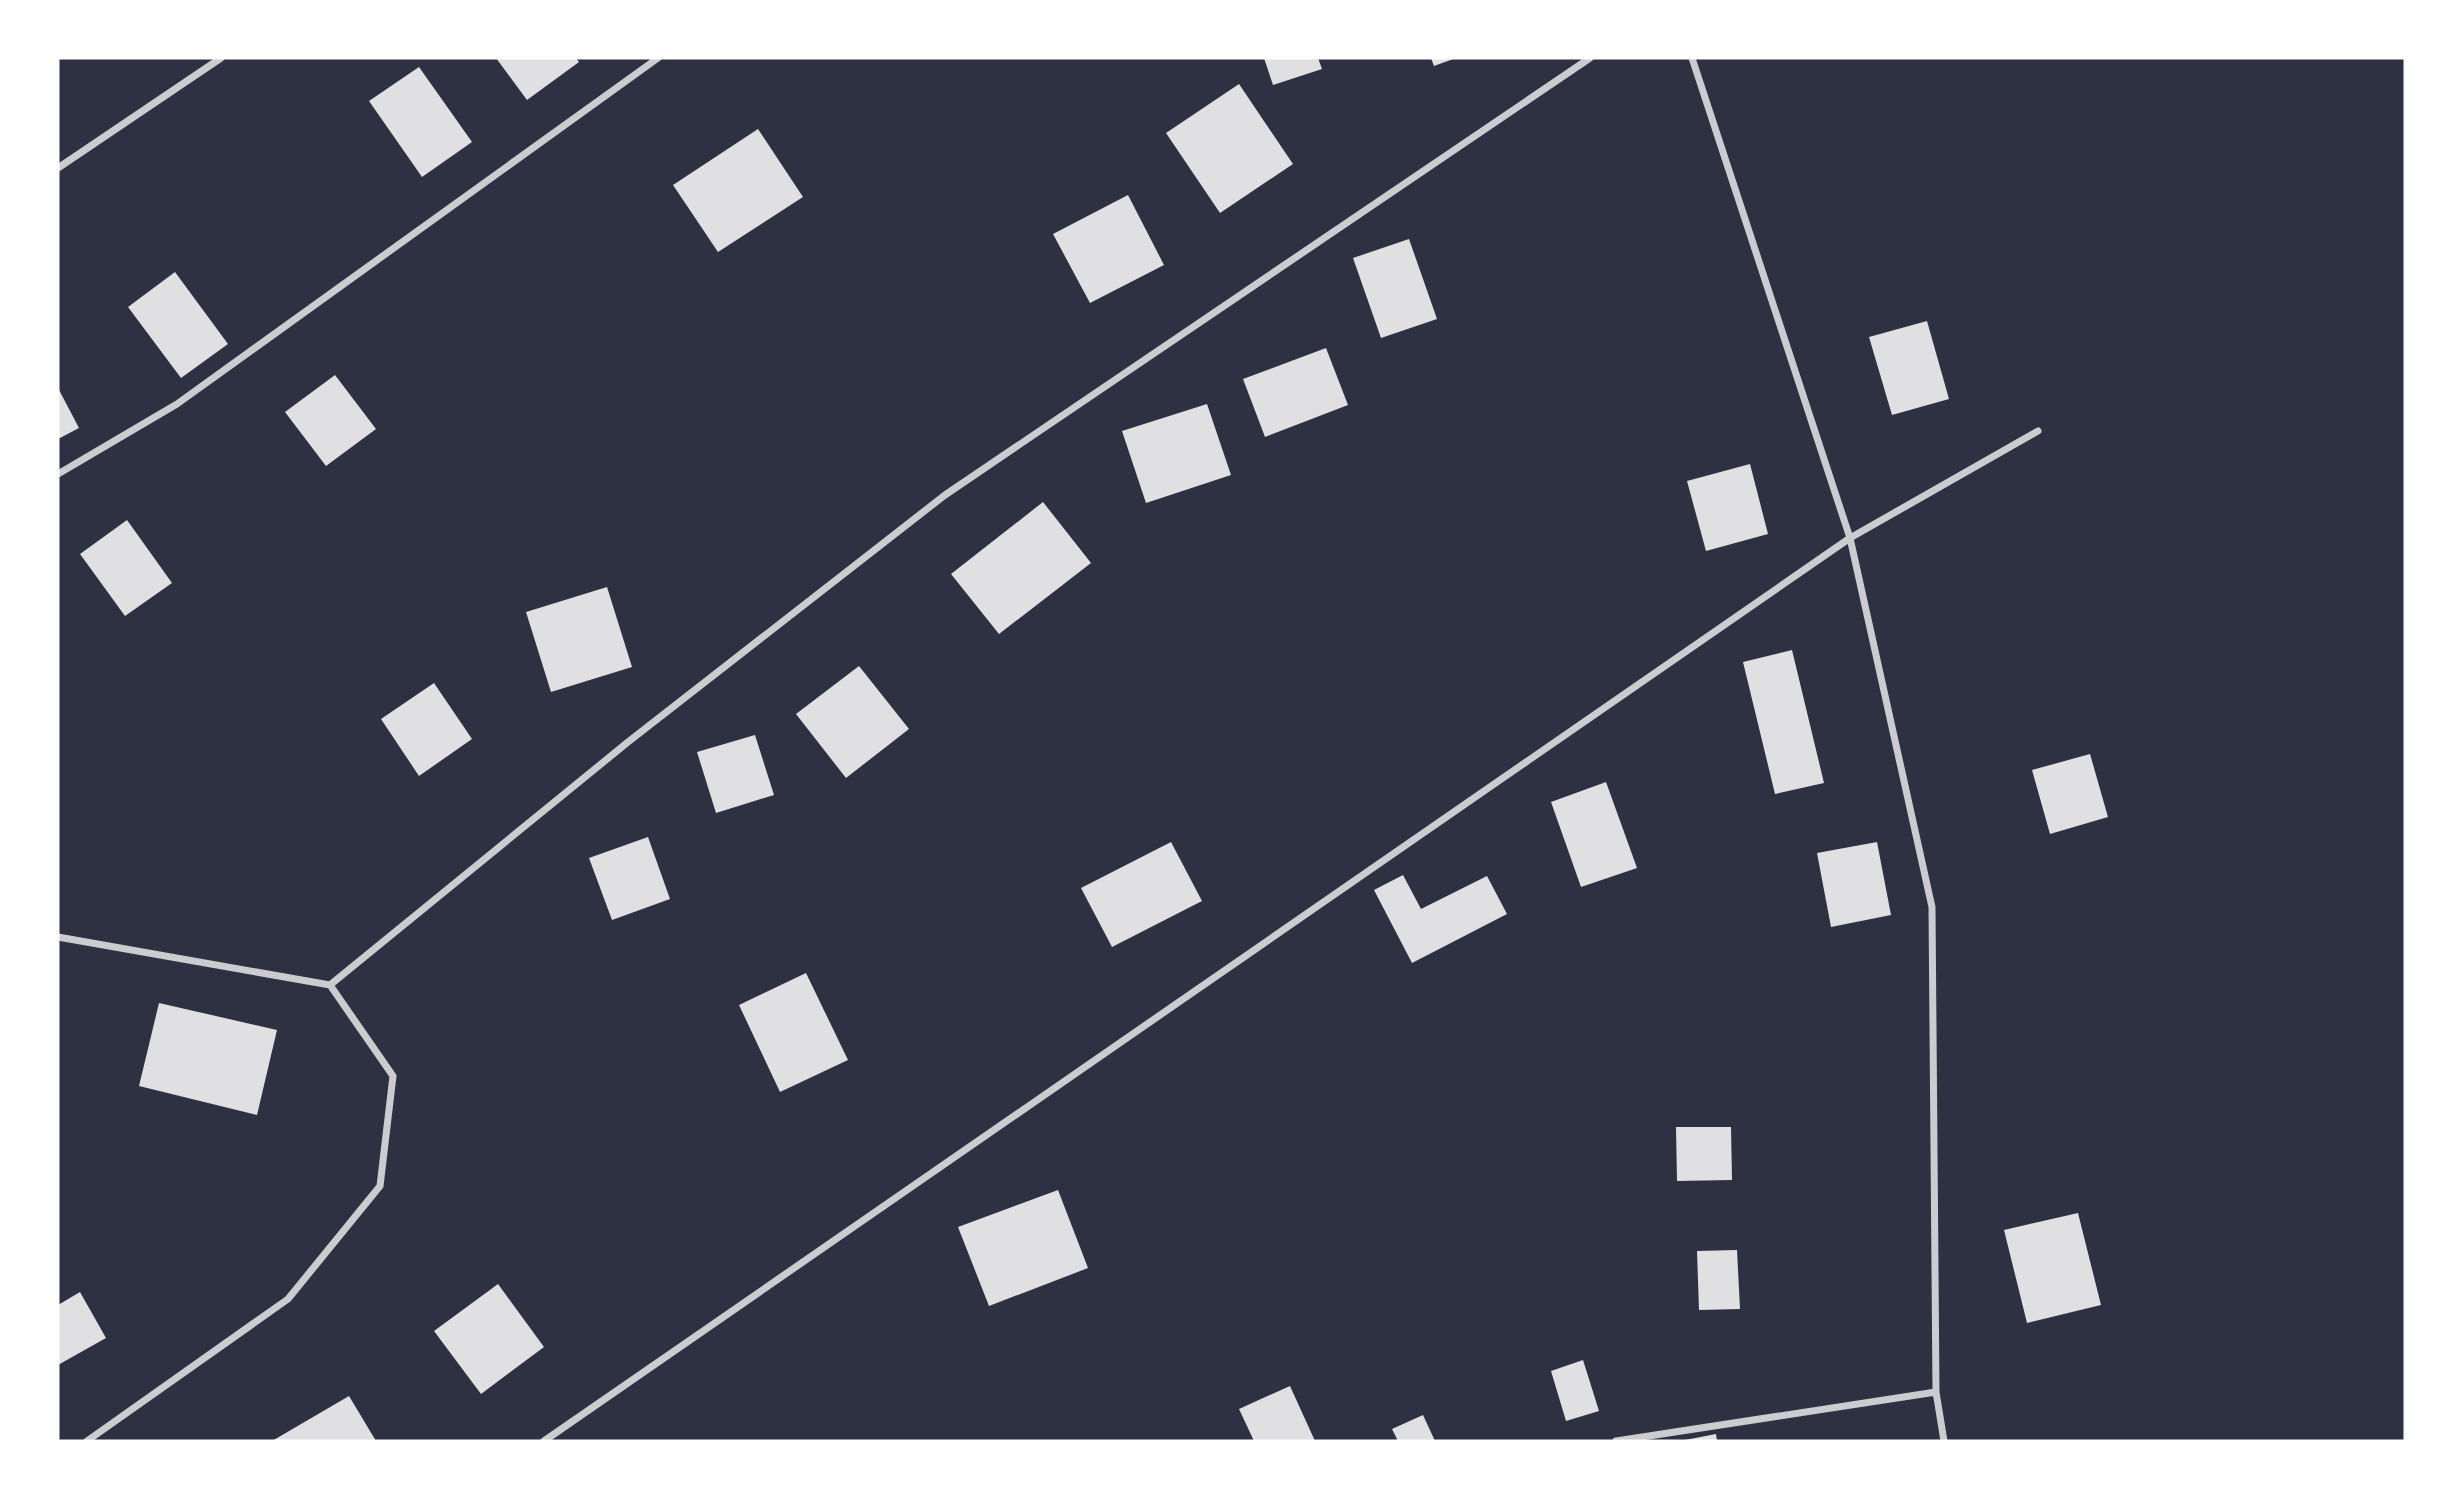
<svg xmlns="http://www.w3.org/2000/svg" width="2463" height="1499" viewBox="0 0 2463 1499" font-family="'DejaVu Sans',sans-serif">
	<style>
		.building { fill: #e0e0e3 }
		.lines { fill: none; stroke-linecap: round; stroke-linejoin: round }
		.minor { stroke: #caccd0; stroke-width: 7 }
	</style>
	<rect width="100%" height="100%" fill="#2d3142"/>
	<!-- building -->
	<path class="building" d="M496 58H576L579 62 527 100Z
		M1264 58H1318L1322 69 1273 85Z
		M1431 58H1456L1434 66Z
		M419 67 472 142 422 177 369 101Z
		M1239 84 1293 164 1220 213 1166 133Z
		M758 129 803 197 718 252 673 185Z
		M1128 195 1164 265 1090 303 1053 234Z
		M1409 239 1437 319 1381 338 1353 258Z
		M175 272 228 344 181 378 128 307Z
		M1927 321 1949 399 1892 415 1869 337Z
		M1326 348 1348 405 1265 437 1243 379Z
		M335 375 376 429 326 466 285 412Z
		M58 388 79 428 58 439Z
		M1207 404 1231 475 1146 503 1122 431Z
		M1750 464 1768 534 1706 551 1687 481Z
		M1043 502 1091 563 999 634 951 574Z
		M127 520 172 583 125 616 80 554Z
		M607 587 632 667 551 692 526 612Z
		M1792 650 1824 783 1775 794 1743 662Z
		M859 666 909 729 846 778 796 714Z
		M434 683 472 739 419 776 381 719Z
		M755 735 774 795 716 813 697 752Z
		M2090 754 2108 817 2050 834 2032 770Z
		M1606 782 1637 868 1581 887 1551 802Z
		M648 837 670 899 612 920 589 858Z
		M1171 842 1202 901 1112 947 1081 888Z
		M1877 842 1891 915 1831 927 1817 853Z
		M1403 875 1421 909 1487 876 1507 914 1412 963 1374 890Z
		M806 973 848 1060 780 1092 739 1005Z
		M159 1003 277 1030 257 1115 139 1086Z
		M1676 1127H1731L1732 1180 1677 1181Z
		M1058 1190 1088 1268 989 1306 958 1227Z
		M2078 1213 2101 1305 2027 1323 2004 1230Z
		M1737 1250 1740 1309 1699 1310 1697 1251Z
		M498 1284 544 1347 481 1394 434 1331Z
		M80 1292 106 1338 58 1365V1305Z
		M1583 1360 1599 1411 1566 1421 1551 1371Z
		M1290 1386 1315 1441H1254L1239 1409Z
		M349 1396 376 1441H272Z
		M1423 1415 1435 1441H1398L1392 1429Z
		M1716 1434 1717 1441H1685V1440Z"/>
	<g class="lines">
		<!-- minor -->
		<path class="minor" d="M1692 58 1850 538 1932 907 1936 1392 1944 1441
			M58 168 221 58
			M58 474 177 404 658 58
			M58 937 330 985
			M330 985 628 742 945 495 1590 58
			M87 1441 288 1299 380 1186 393 1076 330 985
			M544 1441 1850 538 2038 431
			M1616 1441 1936 1392"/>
	</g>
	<!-- border -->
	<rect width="2463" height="1499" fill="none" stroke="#ffffff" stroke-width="119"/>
</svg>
